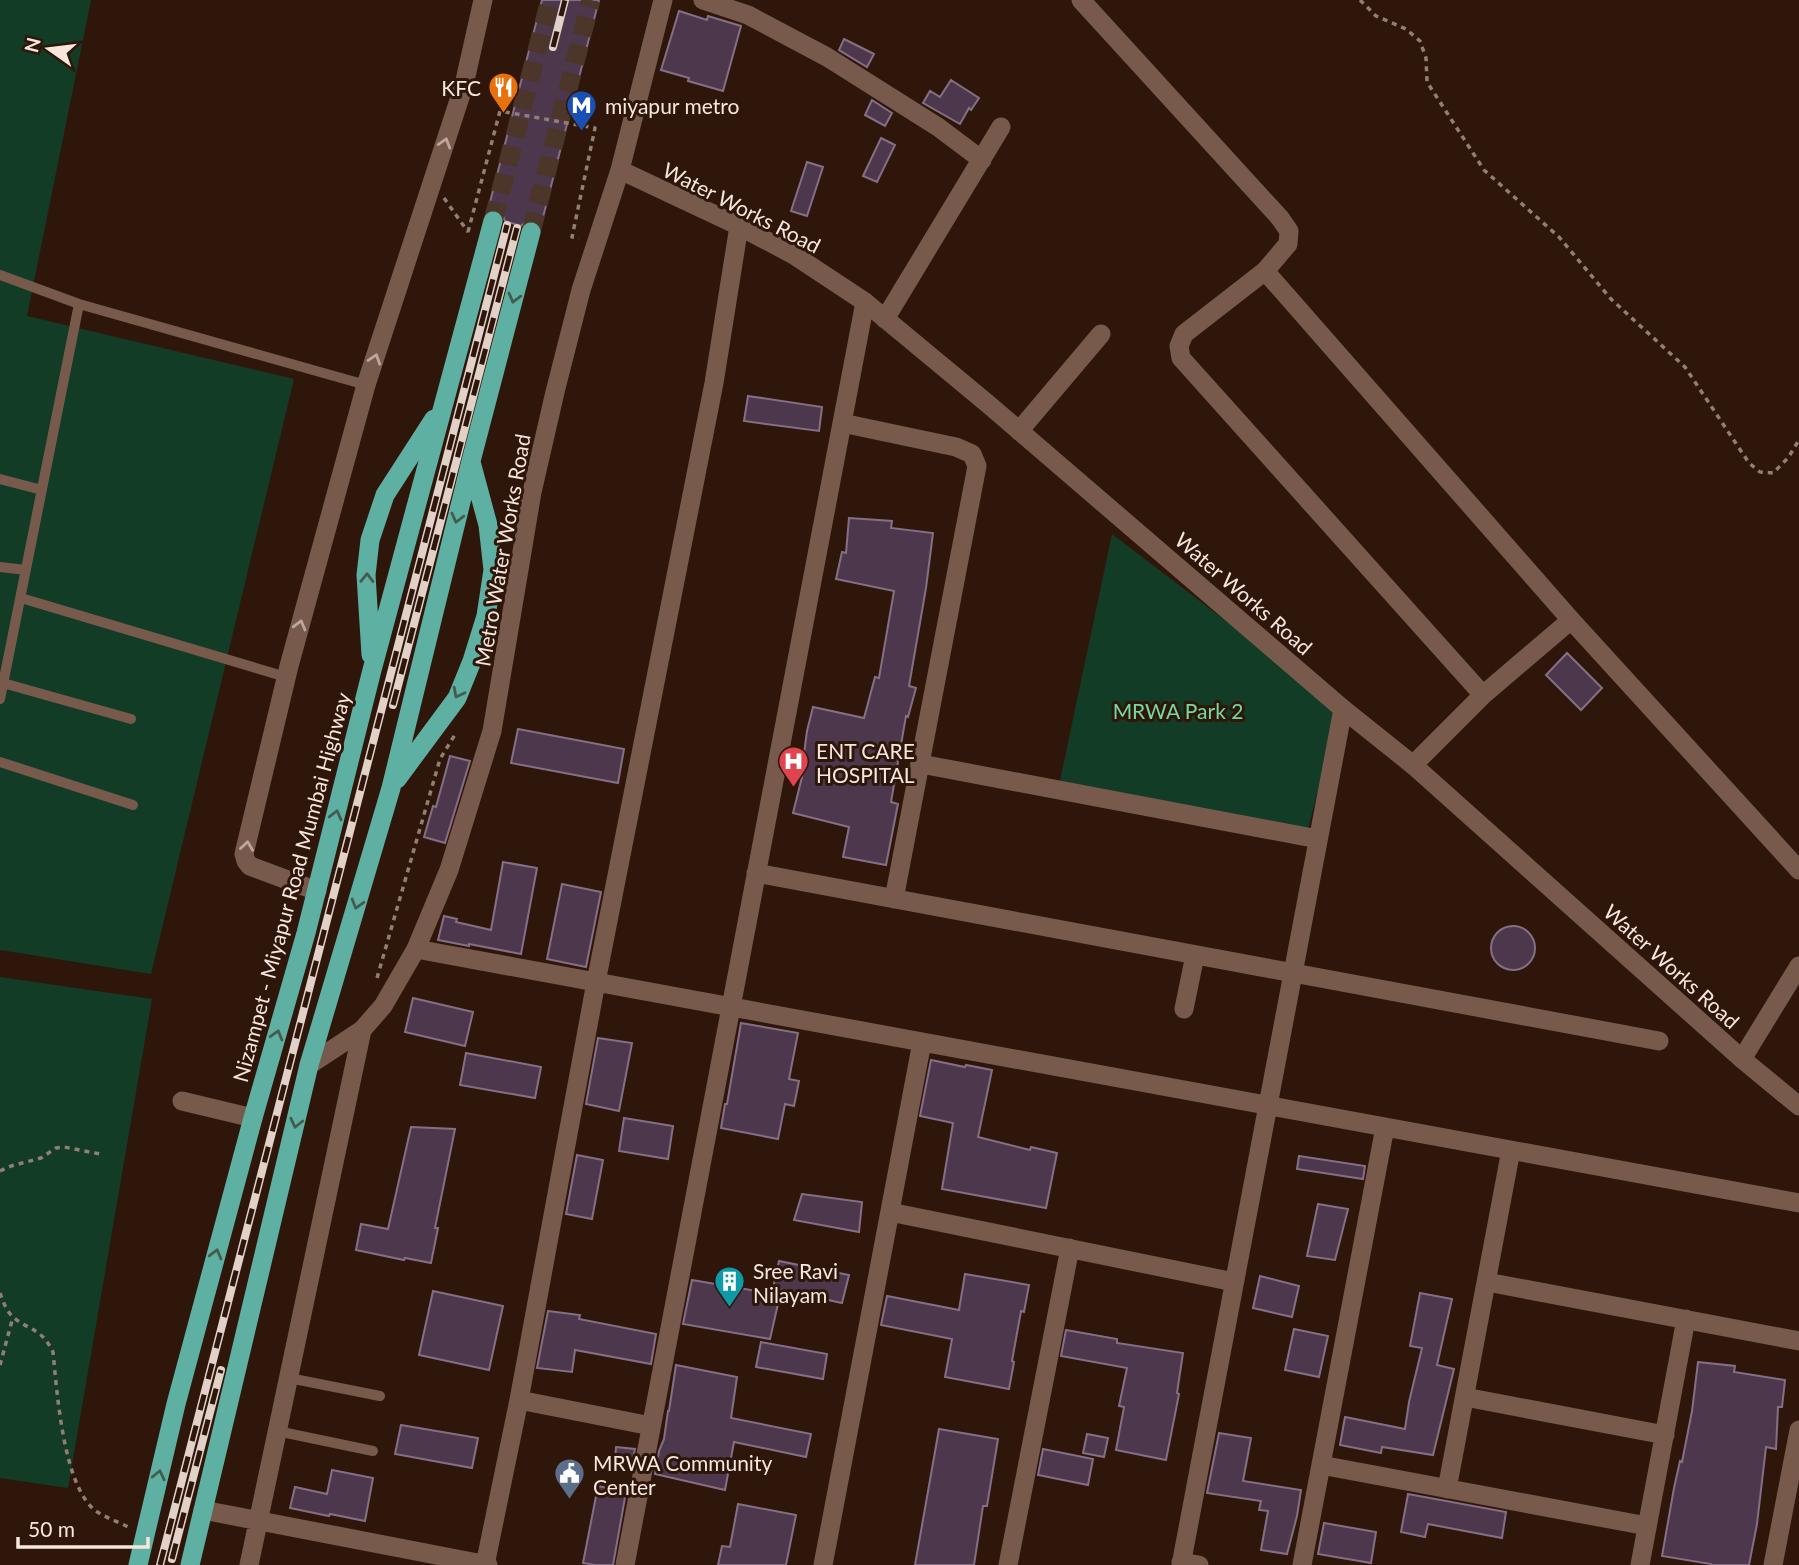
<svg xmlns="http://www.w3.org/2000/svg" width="1799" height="1565" viewBox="0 0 1799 1565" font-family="Lato,sans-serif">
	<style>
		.green { fill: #133c27 }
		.building { fill: #4c374c; stroke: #866f85; stroke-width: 2 }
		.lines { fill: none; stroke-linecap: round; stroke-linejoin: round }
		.trunk-tunnel { stroke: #4c362a; stroke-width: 19; stroke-dasharray: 19 10; stroke-linecap: butt }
		.path { stroke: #927e73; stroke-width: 3.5; stroke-dasharray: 5 5; stroke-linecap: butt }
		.service { stroke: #775a4c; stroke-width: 10 }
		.minor { stroke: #775a4c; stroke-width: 19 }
		.tertiary { stroke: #775a4c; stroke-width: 19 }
		.trunk { stroke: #5eb0a3; stroke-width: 19 }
		.rail-casing { stroke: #e2d1c8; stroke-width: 8 }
		.rail { stroke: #2e170a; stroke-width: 5; stroke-dasharray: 16; stroke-linecap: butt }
		.oneway { stroke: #bda79c }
		.oneway2 { stroke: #445c4f }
		.labels { text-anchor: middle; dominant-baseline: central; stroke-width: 6; stroke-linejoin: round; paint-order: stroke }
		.poi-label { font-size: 21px; fill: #f7e6de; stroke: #2e170a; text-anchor: start }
		.street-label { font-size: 21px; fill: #f7e6de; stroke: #2e170a }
		.park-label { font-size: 21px; fill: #75d8a3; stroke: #2e170a }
	</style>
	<rect width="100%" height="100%" fill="#2e170a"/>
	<!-- green -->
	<path class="green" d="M0 0H91L27 316 294 379 151 974 0 950Z
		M1112 534 1339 707 1306 837 1058 790Z
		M0 977 152 999 68 1488 0 1478Z"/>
	<!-- building -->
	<path class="building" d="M542 0H599L541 225 535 220H528L521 226 505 221 502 213 497 209 488 210Z
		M679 11 707 20 708 16 741 26 723 91 688 81 689 78 661 70Z
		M844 39 874 54 867 67 839 50Z
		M951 80 979 98 971 110 969 108 960 124 923 103 930 91 940 97Z
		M872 100 892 113 885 126 865 115Z
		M881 138 895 145 877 182 863 176Z
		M807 162 823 167 807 216 791 211Z
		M748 396 822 407 819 431 744 421Z
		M849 518 892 521 891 528 933 533 926 588 909 686 916 688 908 717 906 716 891 802 898 804 886 865 843 857 849 827 793 813 802 777 801 776 807 731 813 707 864 718 875 677 879 678 894 591 836 579 842 552 846 553Z
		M1567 653 1602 688 1581 710 1546 675Z
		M518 729 624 749 618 783 511 763Z
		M450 756 470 761 445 843 424 837 433 806 436 807Z
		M503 862 537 868 521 954 469 944V946L438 940 444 916 457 919 456 922 491 930Z
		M562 884 601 892 586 967 547 959Z
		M1491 948a22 22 0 1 1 44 0a22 22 0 1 1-44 0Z
		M413 998 473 1012 465 1046 405 1032Z
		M741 1023 798 1033 789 1079 799 1081 794 1106 785 1104 778 1139 721 1128 725 1104H727Z
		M598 1038 632 1043 619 1111 586 1104Z
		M466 1053 541 1067 535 1098 460 1085Z
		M931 1060 965 1067 966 1065 992 1070 978 1137 1030 1150 1031 1147 1057 1153 1046 1208 942 1189 953 1123 920 1116Z
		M624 1118 673 1126 668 1159 619 1151Z
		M411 1127 455 1129 435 1228H438L431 1263 405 1258 404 1260 356 1250 361 1224 388 1229Z
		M577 1155 603 1160 592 1219 566 1214Z
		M1299 1156 1365 1166 1363 1179 1297 1169Z
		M802 1194 862 1202 859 1232 794 1220Z
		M1318 1204 1348 1209 1335 1260 1307 1256Z
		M779 1261 849 1275 842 1303 773 1288Z
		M965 1274 1029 1285 1024 1312 1021 1311 1012 1361 1014 1362 1009 1389 945 1377 952 1339 881 1325 887 1296 959 1310Z
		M1260 1276 1299 1286 1292 1317 1253 1308Z
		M692 1280 780 1295 770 1339 683 1324Z
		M433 1291 503 1306 489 1370 419 1355Z
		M1420 1293 1452 1299 1437 1365 1454 1369 1433 1455 1382 1447 1381 1453 1340 1445 1345 1417 1405 1429 1409 1402 1422 1348 1410 1346Z
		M548 1311 580 1315 579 1319 656 1334 651 1364 575 1350 572 1372 537 1368Z
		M1294 1329 1328 1336 1319 1377 1285 1370Z
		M1066 1330 1117 1339V1343L1183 1353 1177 1393 1179 1394 1166 1460 1116 1450 1124 1407 1119 1406 1127 1368 1061 1356Z
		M761 1342 827 1354 823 1379 756 1367Z
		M1698 1362 1735 1366 1734 1372 1785 1380 1782 1407H1778L1776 1449 1766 1447 1757 1524 1749 1565H1711V1564L1662 1556 1674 1488 1680 1461 1682 1462 1692 1411Z
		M676 1365 737 1377 731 1418 811 1434 806 1457 734 1442 725 1490 655 1474 659 1451 664 1439 668 1411H669Z
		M401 1425 478 1438 472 1468 395 1454Z
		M939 1429 998 1439 987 1506H983L974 1565H915Z
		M1219 1433 1251 1438 1243 1481 1301 1490 1297 1516 1287 1554 1261 1550 1268 1511 1259 1510 1261 1501 1207 1493Z
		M1087 1434 1108 1438 1104 1457 1083 1453Z
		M616 1447 635 1449 632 1462 615 1460Z
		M1043 1449 1093 1459 1088 1485 1038 1475Z
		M332 1470 373 1478 365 1521 330 1514 329 1516 290 1508 295 1487 327 1494Z
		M598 1486 626 1492 613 1565H595L583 1563Z
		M1408 1494 1506 1512 1502 1538 1428 1524 1425 1537 1401 1532Z
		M738 1504 796 1515 786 1565H718L722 1546 730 1547Z
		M1324 1523 1376 1532 1371 1563 1318 1554Z"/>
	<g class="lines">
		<!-- trunk-tunnel -->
		<path class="trunk-tunnel" d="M493 221 550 0
			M531 232 591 0"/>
		<!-- path -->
		<path class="path" d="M1360 0 1376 16 1406 29 1420 41 1426 58 1427 82 1484 170 1559 237 1611 299 1685 367 1749 463 1760 472 1773 473 1788 458 1799 440
			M444 198 468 232
			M468 232 500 111 595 128 572 237 579 238
			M377 978 440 759 456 733
			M0 1171 11 1166 41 1158 56 1148 64 1147 100 1154
			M0 1293C3 1302 7 1312 14 1318 31 1331 42 1329 53 1352 57 1391 63 1487 96 1511 106 1518 119 1522 130 1528
			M0 1365 13 1317"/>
		<!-- service -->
		<path class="service" d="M0 275 79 304 366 385
			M0 479 42 490
			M0 567 26 570
			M21 598 286 677
			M3 683 131 719
			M0 699 79 304
			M0 762 133 805
			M289 1378 380 1396
			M277 1431 373 1451"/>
		<!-- minor -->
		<path class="minor" d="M703 0 748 15 827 57 938 127 982 160
			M1081 0 1280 218 1289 231 1288 244 1265 271 1184 334 1179 346 1181 358 1483 695
			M1265 271 1571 620 1799 870
			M885 319 1001 127
			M842 423 956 447 972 454 977 466 894 899
			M1019 431 1101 334
			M921 764 1318 839
			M1413 765 1483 695 1571 620
			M756 873 1659 1041
			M416 949 1799 1203
			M1184 1009 1195 955
			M1742 1059 1799 966
			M182 1101 253 1118
			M890 1212 1234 1282
			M1487 1282 1799 1341
			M1465 1397 1665 1435
			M519 1400 651 1426
			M1321 1465 1647 1526
			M1447 1489 1511 1150
			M203 1510 488 1565
			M1181 1562 1199 1565
			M249 1565 362 1030
			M485 1565 519 1400 596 982 714 383 739 226
			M625 1565 865 302
			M823 1565 922 1042
			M1008 1565 1070 1248
			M1181 1565 1343 709
			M1302 1565 1385 1127
			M1640 1565 1686 1319
			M1773 1565 1799 1430"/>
		<!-- tertiary -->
		<path class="tertiary" d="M620 170 739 226 794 255 865 302 988 404 1343 709 1413 765 1742 1059 1799 1106
			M317 891 250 866 246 861 244 854 289 666 366 385 464 85 483 0
			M309 1065 362 1030 383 1006 416 949 449 870 492 731 532 492 555 392 581 290 620 170 663 0"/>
		<!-- trunk -->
		<path class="trunk" d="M371 655 366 575 370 540 385 495 434 419
			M397 779 457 698 472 661 486 616 493 570 488 525 471 462
			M138 1565 176 1404 253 1118 306 933 372 670 493 221
			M190 1565 309 1065 391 788 471 461 531 232"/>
		<defs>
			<path id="rail" d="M553 47 565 0
				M393 705 517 228
				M172 1559 221 1370
				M160 1565 507 225"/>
		</defs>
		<!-- rail casing -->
		<use href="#rail" class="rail-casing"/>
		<!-- rail -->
		<use href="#rail" class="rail"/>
	</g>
	<!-- one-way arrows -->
	<defs><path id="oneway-chevron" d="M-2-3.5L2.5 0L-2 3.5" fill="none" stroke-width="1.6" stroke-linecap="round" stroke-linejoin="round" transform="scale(1.75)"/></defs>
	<g class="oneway">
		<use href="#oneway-chevron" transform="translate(445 143) rotate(-73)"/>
		<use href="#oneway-chevron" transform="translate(375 359) rotate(-72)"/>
		<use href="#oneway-chevron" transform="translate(300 625) rotate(-75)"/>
		<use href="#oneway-chevron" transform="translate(247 846) rotate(-82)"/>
	</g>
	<g class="oneway2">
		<use href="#oneway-chevron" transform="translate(514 298) rotate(105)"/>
		<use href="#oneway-chevron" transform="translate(457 518) rotate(104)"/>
		<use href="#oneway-chevron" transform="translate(367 578) rotate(-89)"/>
		<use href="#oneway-chevron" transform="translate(458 693) rotate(117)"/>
		<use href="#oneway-chevron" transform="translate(336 815) rotate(-76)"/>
		<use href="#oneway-chevron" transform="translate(357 904) rotate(106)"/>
		<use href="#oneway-chevron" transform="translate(277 1035) rotate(-74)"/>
		<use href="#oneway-chevron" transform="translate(296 1123) rotate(103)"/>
		<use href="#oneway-chevron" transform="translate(216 1254) rotate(-75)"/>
		<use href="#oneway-chevron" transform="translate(159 1475) rotate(-77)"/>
	</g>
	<!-- icons -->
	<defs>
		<symbol id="restaurant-pin" viewBox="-11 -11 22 30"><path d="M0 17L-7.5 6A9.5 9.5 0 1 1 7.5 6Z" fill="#e8710a" stroke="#2e170a"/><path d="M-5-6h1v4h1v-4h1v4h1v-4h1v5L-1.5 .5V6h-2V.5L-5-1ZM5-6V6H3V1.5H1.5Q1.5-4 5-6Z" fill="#fff"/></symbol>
		<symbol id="metro-pin" viewBox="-11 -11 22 30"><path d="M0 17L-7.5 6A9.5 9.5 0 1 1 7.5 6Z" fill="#1a4fb4" stroke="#2e170a"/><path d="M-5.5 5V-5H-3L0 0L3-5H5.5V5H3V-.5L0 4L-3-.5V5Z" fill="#fff"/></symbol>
		<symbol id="hospital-pin" viewBox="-11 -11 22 30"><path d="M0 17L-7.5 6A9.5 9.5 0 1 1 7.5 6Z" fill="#e0444e" stroke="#2e170a"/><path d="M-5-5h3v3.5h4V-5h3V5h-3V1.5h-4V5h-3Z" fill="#fff"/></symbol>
		<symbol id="building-pin" viewBox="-11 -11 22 30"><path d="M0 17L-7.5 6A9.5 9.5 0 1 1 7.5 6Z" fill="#0f9aa8" stroke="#2e170a"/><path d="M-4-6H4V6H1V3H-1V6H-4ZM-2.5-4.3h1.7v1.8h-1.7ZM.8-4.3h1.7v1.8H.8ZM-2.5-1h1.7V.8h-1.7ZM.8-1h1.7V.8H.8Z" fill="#fff"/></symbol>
		<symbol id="civic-pin" viewBox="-11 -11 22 30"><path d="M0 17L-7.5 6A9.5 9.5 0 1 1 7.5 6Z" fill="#5c6f8a" stroke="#2e170a"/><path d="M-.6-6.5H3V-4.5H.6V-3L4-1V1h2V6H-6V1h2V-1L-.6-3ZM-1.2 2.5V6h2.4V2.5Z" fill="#fff"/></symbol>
	</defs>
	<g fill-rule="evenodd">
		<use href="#restaurant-pin" x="486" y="70" width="35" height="47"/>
		<use href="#metro-pin" x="564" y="88" width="35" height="47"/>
		<use href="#hospital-pin" x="776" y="744" width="35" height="47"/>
		<use href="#building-pin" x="712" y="1264" width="35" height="47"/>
		<use href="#civic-pin" x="552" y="1456" width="35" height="47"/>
	</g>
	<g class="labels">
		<!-- poi labels -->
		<g class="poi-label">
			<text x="481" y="87" text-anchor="end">KFC</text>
			<text x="605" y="105">miyapur metro</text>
			<text x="816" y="750">ENT CARE<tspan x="816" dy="24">HOSPITAL</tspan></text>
			<text x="753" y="1270">Sree Ravi<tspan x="753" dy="24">Nilayam</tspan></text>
			<text x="593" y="1462">MRWA Community<tspan x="593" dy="24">Center</tspan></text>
		</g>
		<!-- street labels -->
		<g class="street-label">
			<text transform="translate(742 207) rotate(27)">Water Works Road</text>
			<text transform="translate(502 550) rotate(-80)">Metro Water Works Road</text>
			<text transform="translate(1244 593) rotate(41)">Water Works Road</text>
			<text transform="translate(291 887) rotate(-75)">Nizampet - Miyapur Road Mumbai Highway</text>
			<text transform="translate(1672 966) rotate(42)">Water Works Road</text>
		</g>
		<!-- park labels -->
		<g class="park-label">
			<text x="1178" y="710">MRWA Park 2</text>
		</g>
	</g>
	<!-- north arrow -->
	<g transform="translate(49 49) rotate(284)" stroke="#2e170a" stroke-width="5" paint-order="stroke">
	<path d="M0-5L12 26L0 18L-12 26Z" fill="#f7e6de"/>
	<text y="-10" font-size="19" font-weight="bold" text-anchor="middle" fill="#f7e6de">N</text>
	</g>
	<!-- scale -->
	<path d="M18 1537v10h130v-10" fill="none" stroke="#f7e6de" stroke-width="3.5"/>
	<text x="28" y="1537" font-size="21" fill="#f7e6de" stroke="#2e170a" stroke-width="5" paint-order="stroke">50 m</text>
</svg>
